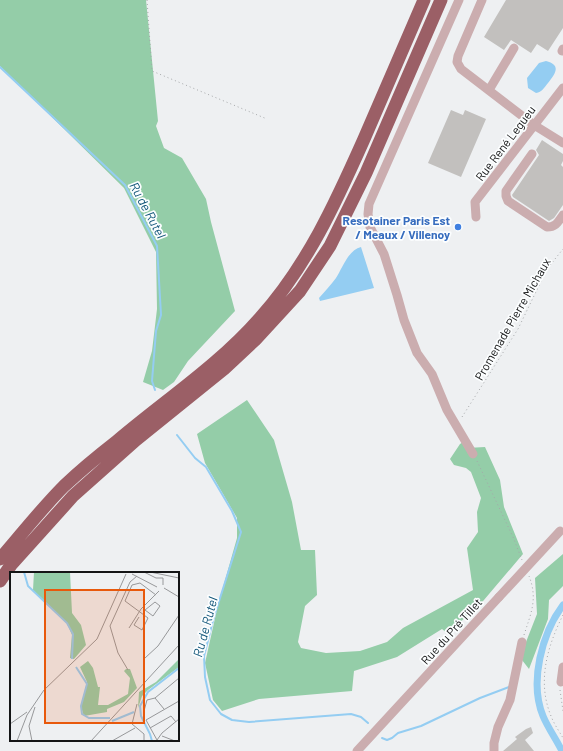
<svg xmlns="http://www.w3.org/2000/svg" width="563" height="751" viewBox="0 0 563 751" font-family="Barlow,sans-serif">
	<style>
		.forest { fill: #94cda8 }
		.water { fill: #94cdf2 }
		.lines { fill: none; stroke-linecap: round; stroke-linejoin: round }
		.stream { stroke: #94cdf2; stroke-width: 2 }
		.canal { stroke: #94cdf2; stroke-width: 7 }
		.building { fill: #c2c0be }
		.path { stroke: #a5a7a9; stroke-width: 1; stroke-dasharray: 1 3; stroke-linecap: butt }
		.minor { stroke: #cbadaf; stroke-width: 9 }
		.highway { stroke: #9b5f66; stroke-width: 13 }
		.minor-bridge { stroke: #cbadaf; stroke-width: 9 }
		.shop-dot { fill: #3f7fe0; stroke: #fcfeff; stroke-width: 1.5 }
		.labels { text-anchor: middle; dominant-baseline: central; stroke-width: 3.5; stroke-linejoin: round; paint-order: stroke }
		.street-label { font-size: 12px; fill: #141516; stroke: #fcfeff }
		.shop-label { font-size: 12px; font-weight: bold; fill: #366cbe; stroke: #fcfeff; text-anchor: end }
		.water-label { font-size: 13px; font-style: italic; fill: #105478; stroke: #fcfeff }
		.inset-river { fill: none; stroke: #94cdf2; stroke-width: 2 }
		.inset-road { fill: none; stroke: #97989a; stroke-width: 1 }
		.view { fill: #e8590c; fill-opacity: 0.15; stroke: #e8590c; stroke-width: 2 }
		.inset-edge { fill: none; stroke: #141516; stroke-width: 2 }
	</style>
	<rect width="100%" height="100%" fill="#eef0f2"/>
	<!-- forest -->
	<path class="forest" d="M0 0H146L158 121 156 126 164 148 182 158 206 199 211 222 235 311 188 361 174 382 163 390 143 382 152 351 157 309 156 252 124 188 0 66Z
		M247 400 274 440 292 502 301 550H315L317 595 305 606 298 642 301 648 326 653 360 651 387 642 403 628 473 590 467 548 478 532 477 512 481 498 471 472 466 468 454 465 450 459 460 444 465 441 467 448 485 447 500 480 504 507 523 554 478 607 447 633 442 629 397 657 354 671 352 691 259 699 222 711 213 700 205 663 218 605 237 538V518L205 463 197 434Z
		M563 554V586L549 600 548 619 529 669 522 660 526 642 537 614 535 578Z"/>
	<!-- water -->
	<path class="water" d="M546 61C562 65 555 74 548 83 544 88 542 92 536 93L528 88 527 78 539 63Z
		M361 247 374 288 320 301 319 298C325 291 331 285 336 278 342 269 348 250 361 247Z"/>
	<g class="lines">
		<!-- stream -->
		<path class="stream" d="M0 67 125 185 157 246 161 315 156 331 152 381 155 390
			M177 435 195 458 206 467 232 511 241 532 214 617 204 656 205 677 210 700 221 714 232 720 249 722 351 714 361 717 368 723
			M382 738 387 740 392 738 398 733 421 726 480 698 509 687"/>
		<!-- canal -->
		<path class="canal" d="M562 751C556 739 548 728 543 716 529 682 542 633 563 605"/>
	</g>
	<!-- building -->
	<path class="building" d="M506 0H563V28L548 51 537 44 531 53 511 40 504 50 484 37Z
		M451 110 463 115 465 110 486 119 461 177 428 163Z
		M542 140 563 154V161L561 165 563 167V205L554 218 549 221 513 197 512 195 539 155 536 150Z
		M531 727 533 733 525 740 534 751H503L517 739 515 737 526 729Z"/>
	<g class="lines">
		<!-- path -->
		<path class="path" d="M147 0 152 71 267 119
			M462 417 518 329 547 269 563 249
			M477 461 513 537 522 560
			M563 615C547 647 537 682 551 716 554 724 559 731 563 738
			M524 635C531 613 538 599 529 576
			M560 690 563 711"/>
		<!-- minor -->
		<path class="minor" d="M459 0 369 204 368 214 370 227 384 254 397 295 404 320 417 353 432 374 447 410 473 454
			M482 0 458 56 457 62 461 69 534 125 563 143
			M562 51 563 49
			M489 90 514 48
			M532 154 506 191V196L508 201 547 227C556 227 558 222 563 215
			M476 217 475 202 563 88
			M561 682 563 667
			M357 751 499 597
			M494 751V743L498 727 510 700 522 642"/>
		<!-- highway -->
		<path class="highway" d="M0 559C21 535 41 509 64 486 80 471 98 456 116 442 164 401 218 366 260 318 307 266 336 202 364 139 384 93 404 46 424 0
			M0 581 11 565 73 496 136 440 224 369 255 340 300 291 330 246 366 173 441 0"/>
		<!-- minor-bridge -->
		<path class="minor-bridge" d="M499 597 560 531"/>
	</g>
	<!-- markers -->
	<circle class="shop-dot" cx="458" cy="227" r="4"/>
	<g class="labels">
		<!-- street labels -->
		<g class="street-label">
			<text transform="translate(505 143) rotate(-53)">Rue René Legueu</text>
			<text transform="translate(512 319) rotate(-60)">Promenade Pierre Michaux</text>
			<text transform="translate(451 631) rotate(-48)">Rue du Pré Tillet</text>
		</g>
		<!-- shop labels -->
		<g class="shop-label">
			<text x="450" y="220">Resotainer Paris Est<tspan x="450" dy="14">/ Meaux / Villenoy</tspan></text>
		</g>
		<!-- water labels -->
		<g class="water-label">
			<text transform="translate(148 210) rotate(62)">Ru de Rutel</text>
			<text transform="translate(205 627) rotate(-75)">Ru de Rutel</text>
		</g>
	</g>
	<!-- overview -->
	<g transform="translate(10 572)">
		<rect width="169" height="169" fill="#eef0f2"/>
		<path d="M24 0H60L62 41 71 53 76 73 64 87 60 86 62 63 57 51 23 18ZM169 87V95L138 118 132 124 128 136 129 120 146 110ZM78 89 83 96 88 115H90L88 133H98L118 122 120 106 114 99 116 97H120L127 116 114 130 97 137V140L74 144 71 135 77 110 70 95Z" fill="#94cda8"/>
		<path class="inset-river" d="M14 0 18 14 57 51 63 62 62 87M66 95 77 112 71 134 72 142 79 146H100M102 149 124 140M142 169 140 162 131 144 130 134 138 120 169 96"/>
		<path class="inset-road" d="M134 0 146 6H153V13M140 0 169 6M122 2 147 15M154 16 169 25M145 30 150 34 143 44 135 38ZM129 45 124 53 132 58 138 46 115 29 122 13 130 11 146 23M119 56 131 37 149 19M135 86 148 74 169 43M118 98 108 81 100 54 120 10 127 4M145 126 154 137M127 132 122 152 134 162V169M134 139 137 128 145 126 169 106M0 152 17 140M140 156 161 144 166 150M152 164 165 169M147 168 136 148 169 129M147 168 152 161 169 147M7 169 17 143 34 118 87 67 116 2M22 169 19 154 25 135M81 169 169 73M102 169 125 156"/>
		<path class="view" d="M35 18H134V151H35Z"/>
		<rect width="169" height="169" class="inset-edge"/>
	</g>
</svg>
